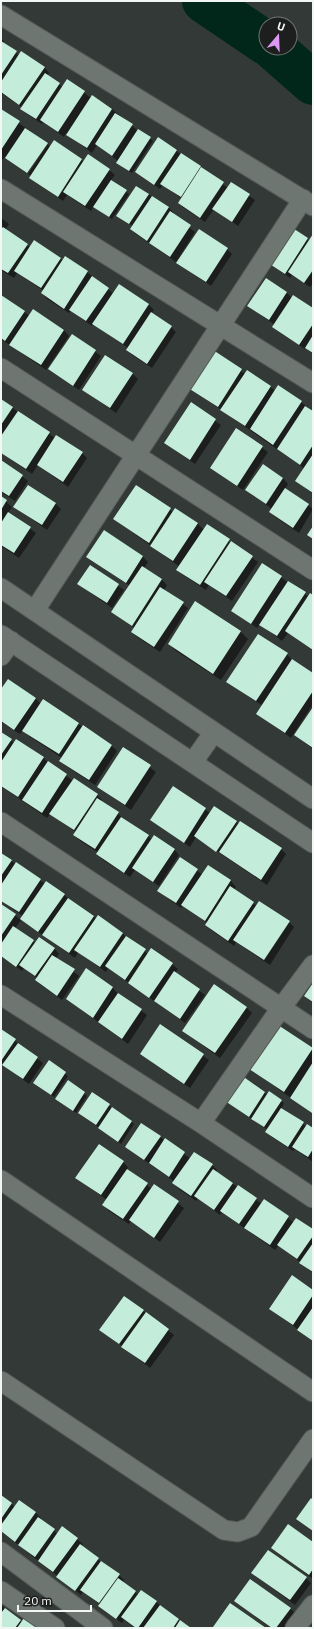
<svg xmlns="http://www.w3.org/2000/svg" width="314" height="1629" viewBox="0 0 314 1629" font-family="'IBM Plex Sans',sans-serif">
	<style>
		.shadow { fill: #0007 }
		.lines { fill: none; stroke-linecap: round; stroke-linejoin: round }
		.river { stroke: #01261a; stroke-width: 44 }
		.building { fill: #c4ecdb }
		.street-casing { stroke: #525856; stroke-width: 21 }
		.street { stroke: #6e7672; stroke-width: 19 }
	</style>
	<rect width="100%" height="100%" fill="#333936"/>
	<!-- shadow -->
	<path class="shadow" d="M1 38 4 41 3 43 20 56 44 67 49 73 47 76 63 87 67 80 91 98 112 109 138 131 139 130 153 141 132 173 117 163 118 161 97 145 92 153 66 133 64 137 43 122 42 124 27 114 22 109 23 108 1 93Z
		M1 110 46 143 26 173 5 157 1 161Z
		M158 138 228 188 231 183 255 200 238 226 214 209 205 222 184 208 179 203 182 199 163 185 160 189 136 172Z
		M54 141 84 162 109 170 115 175 110 181 129 194 112 219 94 206 91 211 67 195 63 201 30 178 31 176 28 174 48 144 50 147Z
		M148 194 169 208 174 213 173 215 195 232 176 262 136 234 131 229 133 226 120 218Z
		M1 218 9 224 5 230 31 248 60 258 63 261 66 258 87 272 114 294 119 286 149 305 154 310 151 314 171 327 176 332 152 368 132 355 127 350 128 348 94 324 92 326 71 311 69 313 47 299 42 293 44 291 17 273 14 278 1 270Z
		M313 237V283L310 287 292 275 290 278 266 261 307 239 309 241Z
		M227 249 232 254 211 286 178 263Z
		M287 293 292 298 313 309V354L306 348 305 349 279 332 273 327 275 325 248 306Z
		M1 296 30 316 64 330 69 336 46 370 1 339Z
		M72 335 101 356 79 390 49 369Z
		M210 349 245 374 247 371 276 391 301 402 313 412V494L297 481 305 469 186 385Z
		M133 374 138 379 116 413 83 389Z
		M1 400 55 438 82 453 87 458 68 487 38 465 32 474 1 453Z
		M191 404 221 425 195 464 165 443Z
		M236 429 268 452 243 490 211 468Z
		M1 461 28 481 15 501 1 492Z
		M283 478 288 484 285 489 313 509 299 533 275 517 270 512 272 509 246 490Z
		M136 486 173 512 175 509 198 524 204 530 207 526 258 562 232 601 209 585 206 590 183 575 177 570 180 567 114 519Z
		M1 497 12 507 8 513 36 533 19 558 1 546Z
		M56 504 61 509 47 530 15 507Z
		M104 531 143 557 148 562 144 568 162 580 167 585 164 590 188 608 160 652 137 637 132 632 134 628 113 612 130 586 87 557Z
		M263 565 309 597 313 596V650L288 633 282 641 260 624 257 628 232 611Z
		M90 566 124 590 112 608 78 584Z
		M196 603 241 632 248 639 221 680 176 651 169 644Z
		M287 654 292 660 313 674V704L291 738 258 714 263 706 227 682Z
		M1 691 35 698 41 704 43 701 112 746 117 751 95 785 66 766 61 760 62 758 29 736 23 730 20 734 1 722Z
		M313 708V749L295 735Z
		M1 733 14 743 43 758 73 781 97 795 102 800 101 802 118 813 123 819 152 839 174 849 179 855 159 886 135 870 130 877 103 860 98 854 99 853 79 840 74 835 76 832 50 814 47 818 1 786Z
		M124 748 156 772 131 810 98 787Z
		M173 787 210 813 236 822 281 849 286 854 267 885 196 837 190 847 151 820Z
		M1 854 45 884 64 895 97 919 123 934 148 954 172 964 178 969 175 973 205 995 185 1023 108 968 106 972 78 952 75 958 27 924 21 919 23 916 1 901Z
		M180 858 203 875 208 867 231 881 236 887 234 890 257 906 289 922 294 927 270 965 236 942 234 946 211 930 206 925 207 923 183 905 181 908 158 891Z
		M1 905 21 920 15 928 35 943 54 948 59 954 56 958 79 976 62 1000 41 985 36 980 37 978 24 968 22 971 1 956Z
		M87 970 113 988 118 994 147 1015 128 1044 67 999Z
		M246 1007 252 1013 220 1058 183 1031Z
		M161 1026 209 1060 190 1088 141 1054Z
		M1 1030 43 1063 29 1084 1 1063Z
		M312 1049 313 1114 248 1067Z
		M49 1062 68 1076 54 1097 34 1083Z
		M241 1077 268 1095 281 1101 284 1103 281 1109 307 1127 313 1129V1162L295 1149 293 1151 272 1137 267 1132 268 1130 226 1101Z
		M68 1081 87 1096 76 1113 59 1101Z
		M92 1093 134 1124 121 1144 79 1113Z
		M160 1137 191 1159 212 1165 217 1170 216 1172 262 1204 264 1200 294 1223 313 1231V1273L279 1245 275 1250 222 1212 220 1215 198 1198 196 1201 179 1189 174 1183 175 1182 126 1147Z
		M123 1162 128 1167 127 1170 152 1189 154 1185 184 1208 160 1242 131 1221 129 1224 109 1211 104 1205 107 1200 77 1178Z
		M313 1291V1341L270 1308Z
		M143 1311 174 1335 150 1368 101 1330Z
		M1 1496 15 1507 19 1501 36 1513 41 1518 40 1520 58 1534 63 1528 83 1544 81 1547 119 1575 124 1580 123 1583 139 1595 156 1602 189 1628H135L124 1620 122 1623 105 1611 100 1606 101 1605 83 1592 81 1595 1 1531Z
		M313 1543V1579L273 1548Z
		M252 1573 306 1578 311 1583 295 1605Z
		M235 1601 290 1608 296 1614 285 1628H271Z
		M231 1604 264 1628H215Z
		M1 1605 22 1622 36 1628H1Z"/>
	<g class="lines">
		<!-- river -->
		<path class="river" d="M204 1 266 43
			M273 48 313 83"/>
	</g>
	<!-- building -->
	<path class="building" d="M1 41 17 51 1 75Z
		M21 51 45 67 19 105 1 92V82Z
		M45 73 60 83 36 119 20 109Z
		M67 79 85 91 58 132 40 120Z
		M92 95 112 109 87 148 66 135Z
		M1 109 20 121 1 150Z
		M115 113 133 124 112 156 95 144Z
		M25 128 48 143 27 173 5 158Z
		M138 129 151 137 129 171 116 163Z
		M158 137 177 150 154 185 135 172Z
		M54 140 82 159 58 197 29 178Z
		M181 153 201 166 181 197 160 184Z
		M88 154 110 169 85 206 63 192Z
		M201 167 224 182 200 218 178 203Z
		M111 180 127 190 109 217 93 207Z
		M231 182 250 194 232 222 212 209Z
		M136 186 149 194 129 224 116 216Z
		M152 196 169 207 147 241 130 229Z
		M170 211 191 225 170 257 149 243Z
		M288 225 308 238 285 274 265 261Z
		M3 227 28 244 8 273 1 269V229Z
		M199 229 228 248 206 282 176 263Z
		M313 234V270L304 283 288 272Z
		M34 240 61 258 41 288 14 271Z
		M65 256 88 271 64 309 41 293Z
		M92 276 109 288 86 321 69 310Z
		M266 278 287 292 269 320 247 306Z
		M119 284 149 304 123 344 92 324Z
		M1 295 25 311 5 341 1 338Z
		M293 295 313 308V324L299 345 272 327Z
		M33 309 64 330 41 365 9 345Z
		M151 312 172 326 147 364 126 350Z
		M72 334 96 350 73 386 48 369Z
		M313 335V353L305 348Z
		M210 348 242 369 218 407 185 386Z
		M105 355 133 373 110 408 82 390Z
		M247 370 271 386 245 426 220 410Z
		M278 385 302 401 273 445 250 429Z
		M1 399 13 407 1 425Z
		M191 402 216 419 190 460 164 443Z
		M305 406 313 411V445L300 465 277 449Z
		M18 411 50 432 26 469 1 453V436Z
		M236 428 263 446 237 486 210 468Z
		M56 435 83 452 63 482 37 465Z
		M313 454V493L295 481Z
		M1 460 23 475 9 496 1 491Z
		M263 464 283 478 266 504 245 490Z
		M28 485 56 503 42 525 13 507Z
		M136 485 171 508 149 543 113 519Z
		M285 488 309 504 293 528 269 512Z
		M1 496 7 500 1 510Z
		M175 508 198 523 173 561 150 546Z
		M8 512 31 527 14 553 1 545V523Z
		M207 524 230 539 200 585 176 570Z
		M313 526V539L307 535Z
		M104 530 143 556 126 583 86 557Z
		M231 541 253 556 226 596 204 582Z
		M262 563 282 576 251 624 231 611Z
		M90 565 119 584 107 603 77 584Z
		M142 566 162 579 132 626 111 612Z
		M288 581 306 592 277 636 259 625Z
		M160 587 184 602 154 647 131 632Z
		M310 593 313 595V650L285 631Z
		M195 601 241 631 213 674 168 644Z
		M258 634 288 653 256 701 226 682Z
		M292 659 313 673V691L285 733 256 714Z
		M8 679 36 698 14 730 1 721V689Z
		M43 699 79 723 59 754 22 731Z
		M313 707V748L294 735Z
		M83 725 112 745 89 780 59 761Z
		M1 732 12 739 1 755Z
		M16 739 44 757 18 797 1 786V762Z
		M123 747 151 765 125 805 97 787Z
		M48 761 67 774 42 813 22 800Z
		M74 778 98 794 74 830 49 814Z
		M173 786 206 808 184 843 150 820Z
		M97 798 119 812 95 849 73 835Z
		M214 806 237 821 216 852 194 836Z
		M121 817 149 835 124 873 96 854Z
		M240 821 282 848 261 880 219 852Z
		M154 835 175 849 153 882 132 868Z
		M1 853 12 860 1 876Z
		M180 857 198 869 176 903 157 891Z
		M16 862 41 879 19 912 1 901V885Z
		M208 865 231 880 205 921 181 905Z
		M46 881 65 894 38 932 20 919Z
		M230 886 254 902 228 941 205 925Z
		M68 898 94 916 69 953 42 935Z
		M259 901 290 921 264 960 233 940Z
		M1 904 16 914 1 936Z
		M98 915 123 933 100 967 74 950Z
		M13 926 34 940 16 967 1 956V944Z
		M126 936 146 949 125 980 105 966Z
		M39 937 55 948 35 976 19 965Z
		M151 948 173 963 149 998 128 983Z
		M52 955 75 969 57 996 35 980Z
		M86 968 113 987 93 1018 66 999Z
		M174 971 200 989 180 1019 154 1001Z
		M313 983V1002L304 996Z
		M214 984 247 1007 215 1053 182 1031Z
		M118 993 142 1009 122 1039 98 1022Z
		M275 1023 313 1048 284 1092 246 1067Z
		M160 1024 204 1054 184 1084 140 1054Z
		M1 1029 16 1039 1 1061Z
		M18 1043 38 1057 23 1079 2 1065Z
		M49 1060 66 1072 51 1095 33 1083Z
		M313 1062V1112L312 1113 290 1098Z
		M241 1075 265 1092 249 1117 225 1101Z
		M68 1080 85 1092 73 1111 55 1099Z
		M269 1091 282 1100 264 1127 251 1119Z
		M92 1092 110 1104 96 1125 78 1113Z
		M112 1107 132 1121 118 1142 98 1128Z
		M281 1108 304 1122 288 1147 265 1132Z
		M141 1123 161 1136 144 1160 125 1147Z
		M307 1124 313 1128V1149L308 1157 292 1147Z
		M165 1138 185 1152 169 1177 149 1163Z
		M99 1144 124 1161 101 1195 75 1178Z
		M194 1152 213 1164 191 1196 172 1183Z
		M127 1169 148 1183 123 1219 102 1205Z
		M213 1169 233 1183 214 1210 194 1196Z
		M154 1184 179 1201 154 1238 129 1220Z
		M238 1185 257 1198 239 1224 220 1211Z
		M264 1199 289 1216 270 1245 244 1228Z
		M296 1218 313 1229V1236L297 1259 277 1245Z
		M313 1243V1272L299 1263Z
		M292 1275 313 1290V1295L293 1325 269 1309Z
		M124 1296 144 1310 119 1344 99 1330Z
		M313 1307V1341L297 1330Z
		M146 1312 169 1329 145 1363 121 1347Z
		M1 1495 12 1503 1 1519Z
		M311 1498 313 1500V1531L296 1519Z
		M19 1500 36 1512 15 1542 1 1531V1525Z
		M38 1517 55 1529 35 1557 18 1545Z
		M288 1524 313 1542V1569L309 1575 271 1548Z
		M62 1526 78 1538 53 1572 38 1561Z
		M80 1544 99 1558 75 1591 56 1577Z
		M268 1550 307 1577 290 1600 251 1573Z
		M101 1561 120 1574 99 1603 80 1590Z
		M118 1578 136 1591 116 1619 98 1606Z
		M250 1579 291 1608 276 1628H272L234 1601Z
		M141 1590 157 1601 138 1628H136L121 1617Z
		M230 1603 266 1628 213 1627Z
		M160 1605 179 1619 173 1628H143Z
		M5 1608 21 1620 15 1628H1V1613Z
		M24 1618 37 1628H17Z
		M180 1620 191 1628H175Z"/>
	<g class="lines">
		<defs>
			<path id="street" d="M1 15 313 206
				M1 189 313 383
				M1 368 313 570
				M1 588 313 799
				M35 610 303 199
				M1 635 313 843
				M1 656 11 641
				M193 762 214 732
				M1 822 313 1029
				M1 995 201 1123 313 1198
				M201 1123 281 1008 313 965
				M1 1180 313 1392
				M1 1381 224 1530 238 1532 251 1527 313 1439
				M1 1552 103 1628
				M1 1591 55 1628
				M295 1628 313 1605"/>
		</defs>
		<!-- street casing -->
		<use href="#street" class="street-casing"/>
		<!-- street -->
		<use href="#street" class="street"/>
	</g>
	<!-- border -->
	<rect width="314" height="1629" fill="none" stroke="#f2f6f4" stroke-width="4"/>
	<!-- north arrow -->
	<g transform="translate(278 36) rotate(19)"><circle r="19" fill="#1c1f1e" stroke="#727574"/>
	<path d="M0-3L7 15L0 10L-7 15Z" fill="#dd99f3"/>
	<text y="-6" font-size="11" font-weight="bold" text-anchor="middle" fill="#f2f6f4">U</text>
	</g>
	<!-- scale -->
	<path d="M18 1605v6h73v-6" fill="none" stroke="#f2f6f4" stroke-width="2"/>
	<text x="24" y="1605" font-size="12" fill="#f2f6f4" stroke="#1c1f1e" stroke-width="3" paint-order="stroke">20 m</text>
</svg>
